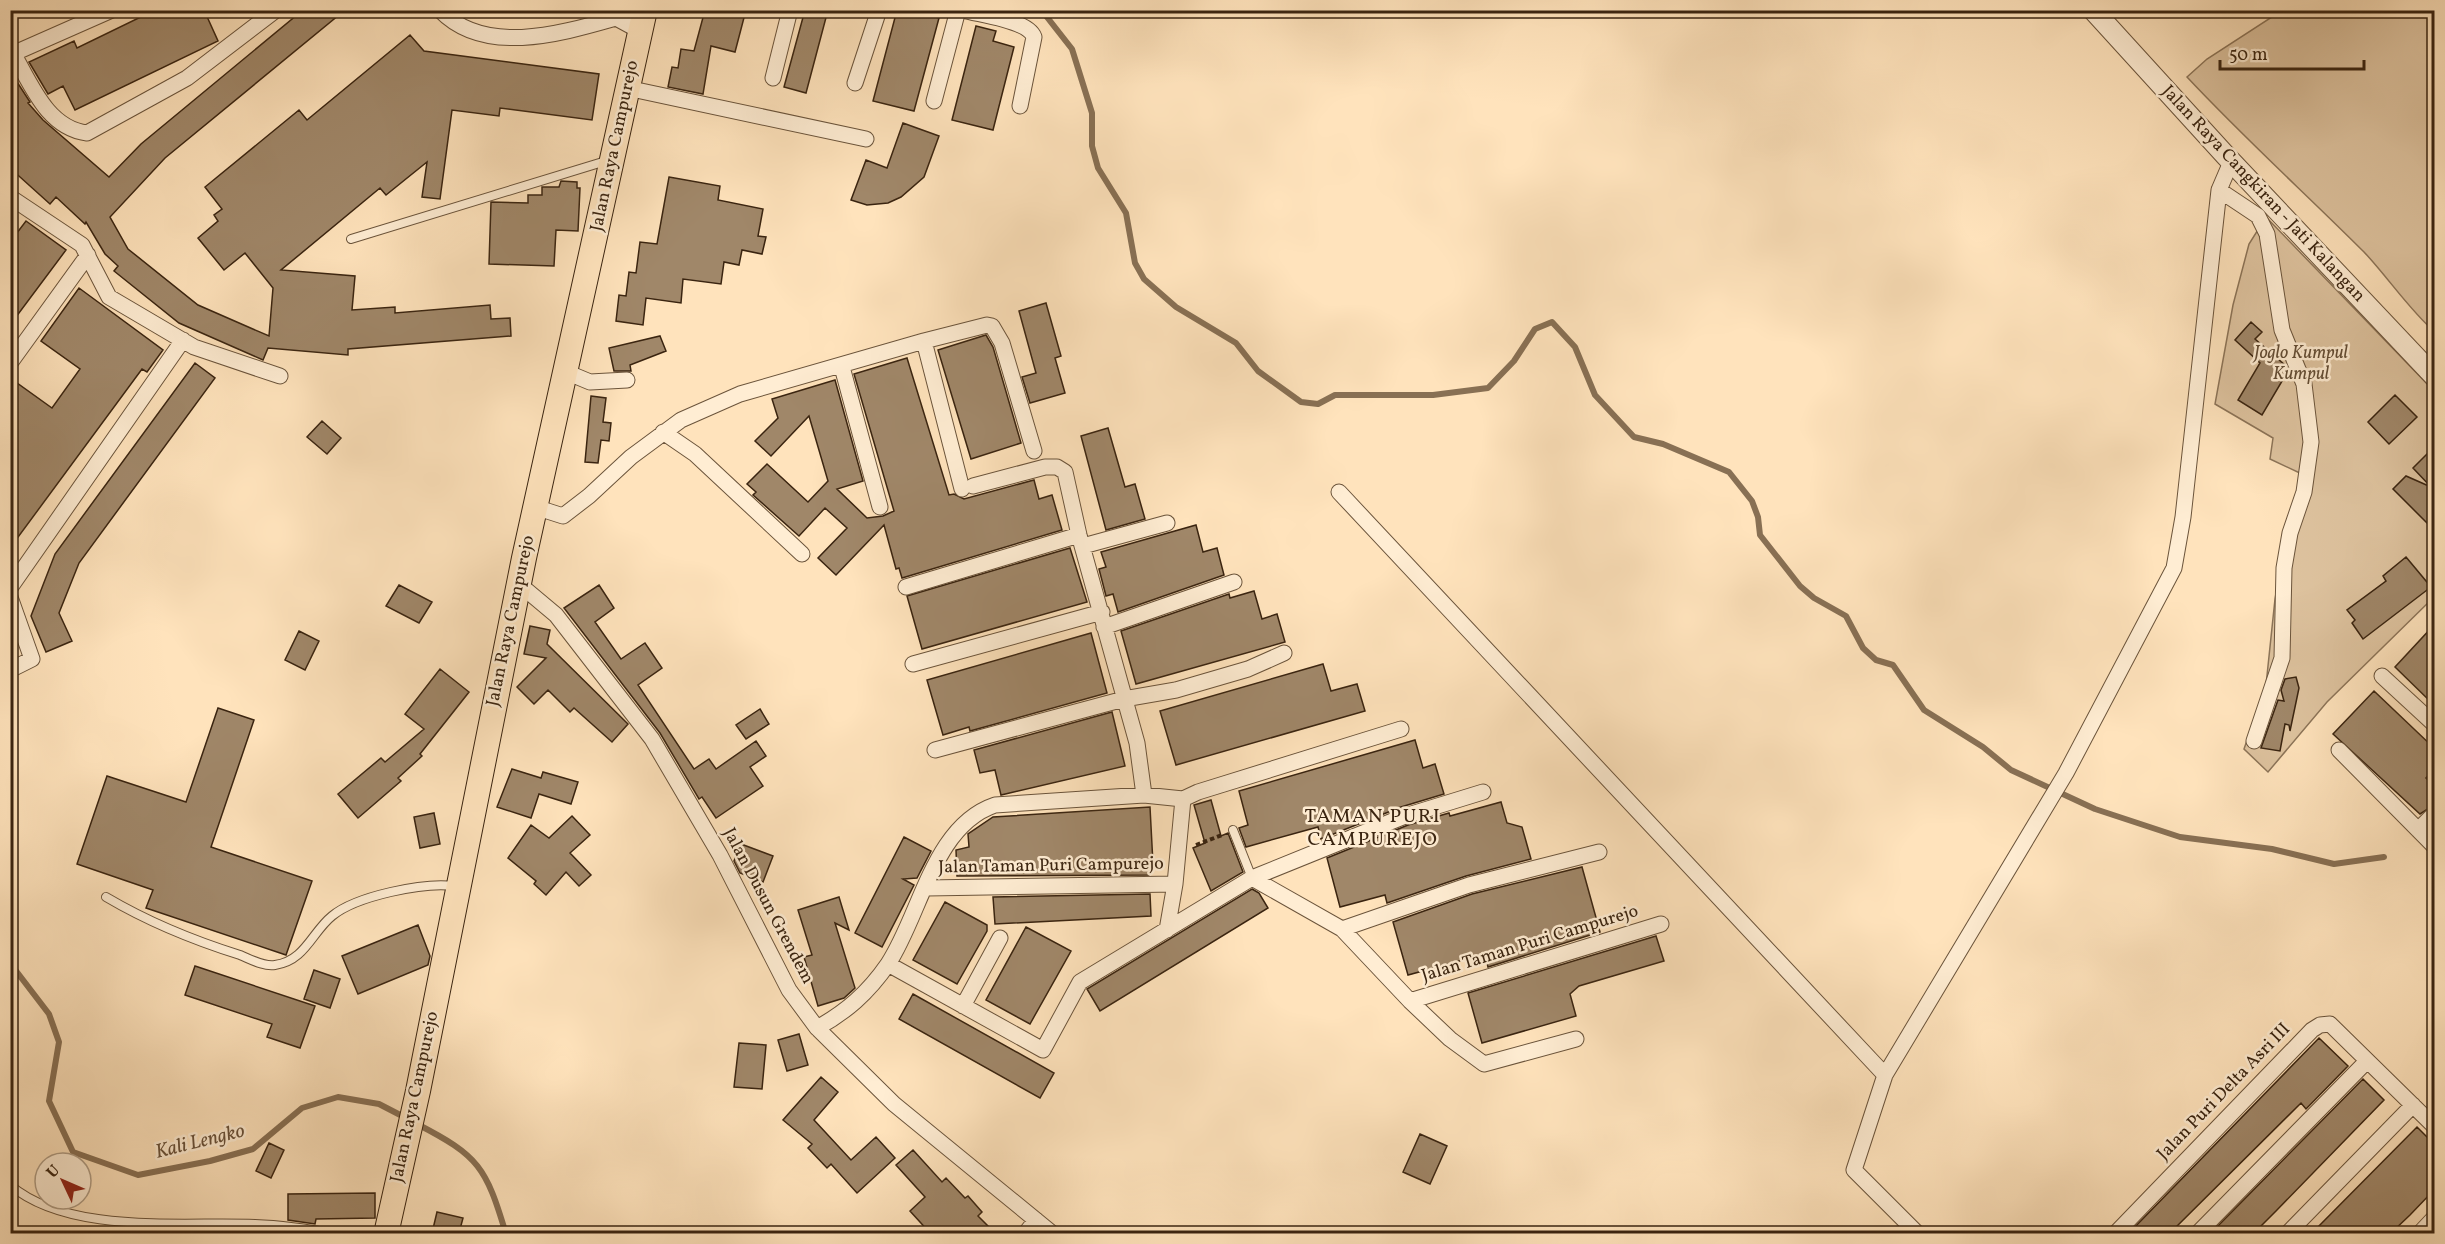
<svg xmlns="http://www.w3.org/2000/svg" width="2445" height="1244" viewBox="0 0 2445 1244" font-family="Vollkorn,serif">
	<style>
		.green { fill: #dec39f; stroke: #8c7458; stroke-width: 1.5 }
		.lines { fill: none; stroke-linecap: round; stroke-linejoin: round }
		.stream { stroke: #887054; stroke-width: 6 }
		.building { fill: #a08769; stroke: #3a2410; stroke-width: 1.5 }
		.service-casing { stroke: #6b543b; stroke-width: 10 }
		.minor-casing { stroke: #6b543b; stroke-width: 17 }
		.tertiary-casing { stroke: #6b543b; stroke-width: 22 }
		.primary-casing { stroke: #3a2410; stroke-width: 26 }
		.path { stroke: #3a2410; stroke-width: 4; stroke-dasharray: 4.5 3; stroke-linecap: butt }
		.service { stroke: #ffedd3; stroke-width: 8 }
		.minor { stroke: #ffedd3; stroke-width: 15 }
		.tertiary { stroke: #ffedd3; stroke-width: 20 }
		.primary { stroke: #ffe3bc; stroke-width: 24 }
		.labels { text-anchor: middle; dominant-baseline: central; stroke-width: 5; stroke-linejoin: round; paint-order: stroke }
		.street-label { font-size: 18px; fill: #3a2410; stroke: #ffedd3 }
		.park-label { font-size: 18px; font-style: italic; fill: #634c34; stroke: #ffedd3 }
		.neighbourhood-label { font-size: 20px; letter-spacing: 1.5px; fill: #3a2410; stroke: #ffedd3 }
		.water-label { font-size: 20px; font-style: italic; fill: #685038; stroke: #ffedd3 }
	</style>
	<rect width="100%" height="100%" fill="#ffe3bc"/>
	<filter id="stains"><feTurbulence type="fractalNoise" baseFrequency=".00333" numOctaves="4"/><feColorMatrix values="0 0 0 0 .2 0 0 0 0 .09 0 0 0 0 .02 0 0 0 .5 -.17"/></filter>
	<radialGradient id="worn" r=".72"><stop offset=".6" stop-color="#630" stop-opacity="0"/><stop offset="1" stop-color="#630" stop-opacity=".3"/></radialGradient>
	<!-- green -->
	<path class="green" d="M2281 11H2434V331C2412 313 2386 275 2364 252 2305 193 2244 138 2187 77L2207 59Z
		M2266 217 2434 391V597L2327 702 2268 772 2244 749 2266 685 2275 599 2289 521 2304 475 2270 459 2273 438 2215 404 2233 305 2249 244Z"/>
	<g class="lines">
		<!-- stream -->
		<path class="stream" d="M1038 10 1043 12 1072 49 1092 113V146L1098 168 1126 213 1135 263 1144 279 1176 307 1236 343 1258 371 1301 402 1318 404 1335 395H1433L1488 388 1514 361 1535 329 1552 322 1575 347 1595 395 1634 437 1663 444 1729 472 1752 501 1758 517 1760 535 1800 586 1814 598 1846 616 1863 648 1876 660 1893 665 1924 710 1983 747 2011 770 2095 809 2180 837 2272 849 2334 864 2384 857
			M10 963 49 1014 59 1042 49 1101 73 1152 138 1175 210 1161 253 1149 302 1108 338 1097 379 1104 408 1119
			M417 1124C479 1156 486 1167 506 1234"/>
	</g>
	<!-- building -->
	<path class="building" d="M155 10H204L218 41 75 110 63 86 48 94 29 62 74 41 77 48Z
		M303 10H345L165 158 110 217 128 249 198 305 269 336 273 288 245 253 224 270 198 238 218 221 214 215 222 209 205 187 299 110 307 120 410 35 424 51 599 74 592 120 500 108 499 116 452 110 440 199 422 197 427 162 386 195 380 188 281 270 355 276 352 310 395 307V313L490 305 491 319 510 318 511 336 348 349V355L268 348 263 360 179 323 114 271 118 266 105 254 86 222 85 224 56 197 50 204 10 168V71L30 102 28 103 43 120 109 177 141 144Z
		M705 10H746L735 52 711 46 703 94 668 87 672 67 678 68 681 49 694 51Z
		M805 10H828L806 93 784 87Z
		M897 10H911L939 18 914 111 873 101Z
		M976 26 996 31 993 41 1014 47 993 130 952 120Z
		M903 123 939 136 924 177 901 197 888 203 867 205 851 200 866 160 887 168Z
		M669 177 720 186 718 200 763 209 758 236 766 237 762 254 742 250 739 265 724 262 721 284 683 279 681 303 646 298 643 325 616 321 619 295 626 296 629 272 636 273 640 242 657 244Z
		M561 181 577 182V188H580L578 231 556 230 554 266 489 264 491 202 528 203V195H542V187H559Z
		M26 221 66 250 10 325V242Z
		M79 288 163 350 147 372 142 369 10 548V378L52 408 80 369 41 341Z
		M1046 303 1061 356 1055 358 1065 393 1030 403 1022 377 1036 373 1019 311Z
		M2251 322 2262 332 2255 339 2286 366 2288 371 2262 415 2238 400 2260 363 2235 340Z
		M986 335 993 347 1021 443 971 459 938 350Z
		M660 336 666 351 630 365 631 371H614L609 348Z
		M907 358 949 495 954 494 964 499 1034 480 1039 499 1052 495 1062 530 902 578 899 568 896 569 884 525 836 575 818 558 847 528 825 508 799 536 753 495 756 492 747 484 767 464 808 502 828 481 809 416 771 456 755 441 778 418 772 399 835 380 863 481 837 489 867 518 883 516 894 511 854 374Z
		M195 363 215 378 79 563 59 613 72 641 46 652 31 616 55 554Z
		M2395 395 2417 417 2389 444 2368 422Z
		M591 396 606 398 603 422 611 423 609 441 601 440 598 463 585 462Z
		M322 421 341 438 327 454 307 437Z
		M1108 428 1125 487 1135 484 1145 519 1106 530 1081 436Z
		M2434 447V530L2393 489 2406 476 2431 487 2413 468Z
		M1196 525 1203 552 1217 548 1224 575 1118 612 1113 594 1106 596 1099 569 1106 567 1101 552Z
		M1070 548 1087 602 922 649 907 596Z
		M2406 557 2431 587 2363 639 2352 623 2355 620 2347 610 2386 581 2383 576Z
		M399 585 432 602 419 623 386 606Z
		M599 585 614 608 595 622 621 659 645 643 662 668 638 685 694 769 709 759 716 769 756 741 766 756 750 767 763 786 716 818 702 797 699 799 660 733 564 608Z
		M1254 591 1262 619 1277 614 1285 642 1136 684 1121 631 1229 594 1230 598Z
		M2434 625V705L2395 667Z
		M530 626 550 630 547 644 628 724 612 742 574 708 570 712 548 690 534 704 517 687 546 658 524 654Z
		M299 631 319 641 305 670 285 660Z
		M1091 633 1107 693 970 731 969 727 943 735 927 680Z
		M1323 664 1331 691 1357 684 1365 711 1176 765 1160 711Z
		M440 669 469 692 420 754 422 756 398 778 401 781 358 818 338 794 381 758 385 762 424 729 405 714Z
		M2296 677 2299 688 2290 731 2289 725 2285 724 2280 751 2261 748 2278 700 2284 701 2281 690 2285 679Z
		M2374 691 2434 748V769L2426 778 2434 786V805L2420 814 2333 734Z
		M218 708 254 720 211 847 312 881 286 955 146 908 153 890 77 864 107 776 186 802Z
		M760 709 769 724 746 739 736 725Z
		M1112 712 1125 766 1001 795 995 770 980 773 974 750Z
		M1415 740 1423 768 1435 764 1444 794 1401 807 1321 839 1318 827 1246 847 1239 828 1248 825 1239 791Z
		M512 769 541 778 543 772 578 782 571 804 539 794 531 818 497 807Z
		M1211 800 1221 836 1228 833 1243 872 1211 891 1193 848 1205 843 1194 805Z
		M1501 802 1507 823 1522 827 1531 859 1466 876 1387 903 1385 895 1340 907 1327 858 1408 825 1449 813 1450 816Z
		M1150 807 1153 864H1148L1149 875 957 876 956 850 969 847 968 834 993 817Z
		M434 813 440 844 420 848 414 817Z
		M572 816 590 835 570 853 591 875 579 886 566 872 546 895 534 884 536 881 508 858 531 825 549 838Z
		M904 837 931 851 917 878 903 879 914 885 882 947 855 933Z
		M741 844 773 856 763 882 740 873 734 861Z
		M1582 867 1600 932 1488 967 1485 954 1408 975 1393 922 1472 894Z
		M1252 889 1259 893 1268 908 1100 1011 1087 989Z
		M1150 894 1151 916 995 924 993 897Z
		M839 897 849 930 835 923 855 988 844 998 818 1006 804 957 812 955 798 910Z
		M945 902 987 925V931L957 984 913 960Z
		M418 925 430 956 428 965 358 994 342 956Z
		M1026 927 1071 951 1030 1024 986 1000Z
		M1656 936 1664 961 1579 986 1570 994 1576 1016 1482 1043 1468 993Z
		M195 966 315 1006 300 1048 267 1037 272 1024 185 995Z
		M314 970 340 979 330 1008 304 999Z
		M913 994 1054 1073 1040 1098 899 1019Z
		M799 1034 808 1065 787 1071 778 1040Z
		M2319 1038 2348 1066 2306 1109 2301 1103 2170 1233H2129Z
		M739 1043 766 1045 762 1089 734 1087Z
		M821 1077 838 1092 814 1120 851 1160 876 1137 895 1158 857 1193 831 1164 827 1168 808 1148 812 1144 783 1120Z
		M2363 1079 2384 1100 2276 1211 2254 1233H2211Z
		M2417 1127 2434 1144V1190L2410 1215 2391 1233H2312Z
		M1420 1134 1447 1146 1430 1184 1403 1172Z
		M269 1143 284 1150 271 1178 256 1171Z
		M913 1150 942 1182 946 1178 965 1198 968 1196 982 1212 978 1216 995 1233H930L910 1211 925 1197 896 1165Z
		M375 1193V1218L316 1219 315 1224 288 1220V1194Z
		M437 1212 463 1218 459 1233H432Z"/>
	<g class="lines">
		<defs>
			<path id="service" d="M351 239 606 161
				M1233 830 1252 878
				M106 897C150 923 192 940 240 955 250 959 264 967 275 965 305 961 312 932 332 916 356 896 424 882 454 886
				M10 1185C69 1235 182 1221 255 1224 283 1225 310 1229 337 1234"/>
			<path id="minor" d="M440 10C485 57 563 33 616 18L640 31
				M963 10C980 15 1028 20 1034 37L1020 106
				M13 53C31 84 47 128 87 133L187 78 276 10
				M10 55 112 10
				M773 78 790 10
				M855 83 879 10
				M627 88 866 139
				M934 101 958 10
				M2231 162 2219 190 2258 216 2267 234 2282 330 2304 384 2311 442 2304 492 2290 533 2284 568 2282 658 2254 741
				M10 197 82 245 109 297 194 347 280 376
				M924 341 987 325 992 326 1002 343 1034 451
				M10 363 88 255
				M842 367 880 507
				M566 372 590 382 627 380
				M663 432 695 454 802 554
				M973 486 1045 467H1057L1065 472 1079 535 1137 743 1144 795
				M1339 492 1885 1075
				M535 507 563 516 589 496 631 457 681 420 740 394 924 341 962 489
				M1083 546 1167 523
				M519 584 556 615 652 739 720 855 789 990 817 1028 894 1104 1053 1234
				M906 587 1079 535
				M10 588 183 340
				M10 597 32 659 10 670
				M1104 627 1234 582
				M913 664 1102 612
				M2382 676 2434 724
				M935 750 1124 699 1176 690 1248 669 1284 653
				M2339 750 2434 846
				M2418 830 2434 814
				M1252 878 1342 929 1410 1001 1450 1039 1484 1064 1576 1039
				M927 888 1175 884
				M1342 929 1469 885 1599 852
				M1167 930 1175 884 1183 799
				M888 964 1043 1050 1080 982 1252 878 1405 816 1483 792
				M1410 1001 1661 924
				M963 1006 1000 938
				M817 1028C846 1012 868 993 888 964 921 914 933 826 995 805L1144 795 1183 799 1198 792 1401 729
				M1025 1234 1036 1220
				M1918 1234 1854 1170 1885 1075 2066 773 2174 568 2183 517 2219 190
				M2115 1234 2312 1030 2320 1025 2330 1024 2434 1126
				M2197 1234 2366 1062
				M2287 1234 2413 1105
				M2419 1234 2434 1218"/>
			<path id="tertiary" d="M2093 10 2226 156 2434 376"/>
			<path id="primary" d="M386 1234 418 1091 524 558 645 10"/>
		</defs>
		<!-- service casing -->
		<use href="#service" class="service-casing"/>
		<!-- minor casing -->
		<use href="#minor" class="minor-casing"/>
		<!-- tertiary casing -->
		<use href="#tertiary" class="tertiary-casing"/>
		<!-- primary casing -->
		<use href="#primary" class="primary-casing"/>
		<!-- path -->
		<path class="path" d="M1196 845 1222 835"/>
		<!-- service -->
		<use href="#service" class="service"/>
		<!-- minor -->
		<use href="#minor" class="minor"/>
		<!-- tertiary -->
		<use href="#tertiary" class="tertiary"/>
		<!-- primary -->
		<use href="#primary" class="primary"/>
	</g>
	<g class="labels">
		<!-- street labels -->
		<g class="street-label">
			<text transform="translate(615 146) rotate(-78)">Jalan Raya Campurejo</text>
			<text transform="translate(2263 194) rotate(47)">Jalan Raya Cangkiran - Jati Kalangan</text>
			<text transform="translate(511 621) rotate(-78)">Jalan Raya Campurejo</text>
			<text transform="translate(1051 866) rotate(-1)">Jalan Taman Puri Campurejo</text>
			<text transform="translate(768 906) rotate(62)">Jalan Dusun Grendem</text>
			<text transform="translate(1530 944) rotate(-17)">Jalan Taman Puri Campurejo</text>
			<text transform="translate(2224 1092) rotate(-46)">Jalan Puri Delta Asri III</text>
			<text transform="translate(415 1097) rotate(-78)">Jalan Raya Campurejo</text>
		</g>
		<!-- park labels -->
		<g class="park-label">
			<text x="2301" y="353">Joglo Kumpul<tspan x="2301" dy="21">Kumpul</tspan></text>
		</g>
		<!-- neighbourhood labels -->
		<g class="neighbourhood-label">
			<text x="1373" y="817">TAMAN PURI<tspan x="1373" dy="23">CAMPUREJO</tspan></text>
		</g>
		<!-- water labels -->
		<g class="water-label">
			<text transform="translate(200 1142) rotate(-14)">Kali Lengko</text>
		</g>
	</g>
	<!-- margin -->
	<rect width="2445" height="1244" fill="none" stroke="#ffe3bc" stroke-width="36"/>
	<rect x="12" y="12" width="2421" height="1220" fill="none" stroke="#3a2410" stroke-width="3"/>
	<rect x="18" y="18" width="2409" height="1208" fill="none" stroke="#3a2410" stroke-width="1.5"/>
	<!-- north arrow -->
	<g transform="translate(63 1181) rotate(314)"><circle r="28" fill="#ffedd3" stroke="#b09d85" stroke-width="1.5"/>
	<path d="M0-4.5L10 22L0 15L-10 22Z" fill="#8f2418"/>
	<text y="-9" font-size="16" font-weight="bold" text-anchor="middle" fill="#3a2410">U</text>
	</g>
	<!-- scale -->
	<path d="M2220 60v9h144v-9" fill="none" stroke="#3a2410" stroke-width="3"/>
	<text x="2229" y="60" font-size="18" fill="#3a2410" stroke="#ffedd3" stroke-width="4.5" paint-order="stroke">50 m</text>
	<rect width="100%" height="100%" filter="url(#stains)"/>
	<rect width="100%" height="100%" fill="url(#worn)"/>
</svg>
